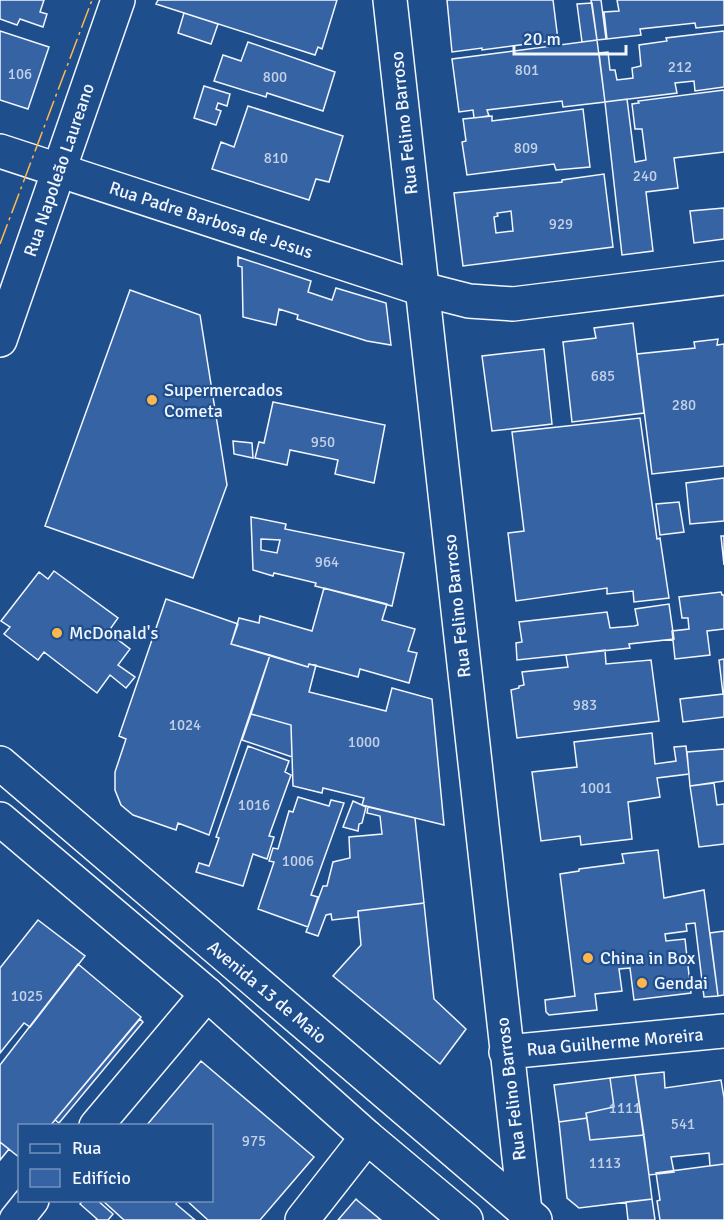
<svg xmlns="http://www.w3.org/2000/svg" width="724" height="1220" font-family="Signika,sans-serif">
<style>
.building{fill:#3563a3;stroke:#f2f6ff;stroke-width:1.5;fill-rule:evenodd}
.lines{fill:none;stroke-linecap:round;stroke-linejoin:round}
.minor-casing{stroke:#f2f6ff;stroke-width:36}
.tertiary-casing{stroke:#f2f6ff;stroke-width:36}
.primary-casing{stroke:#f2f6ff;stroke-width:36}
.minor{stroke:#1f4e8c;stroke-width:33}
.tertiary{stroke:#1f4e8c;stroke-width:33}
.primary{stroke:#1f4e8c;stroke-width:33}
.power{stroke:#ffb74d;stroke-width:1.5;stroke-dasharray:21 4.5 3 4.5;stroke-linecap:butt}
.poi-dot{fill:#ffb74d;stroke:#1f4e8c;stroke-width:2}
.labels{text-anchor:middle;stroke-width:4.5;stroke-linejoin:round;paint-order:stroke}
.number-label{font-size:15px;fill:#c3d1e8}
.street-label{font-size:18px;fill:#f2f6ff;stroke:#1f4e8c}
.poi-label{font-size:18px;fill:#f2f6ff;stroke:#1f4e8c;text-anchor:start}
</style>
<rect width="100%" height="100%" fill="#1f4e8c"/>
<path class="building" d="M0,0H44L40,12L47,14L43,27L20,19L17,25L0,19Z
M158,0H337L322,49L318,47L315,55L156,4Z
M447,0H553L558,40L482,50V48L452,52Z
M591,0H601L606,39L597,40Z
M617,0H724V25L696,28L695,23L640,29L641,35L607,39L604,12L619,11Z
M592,3L597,40L582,42L577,4Z
M184,13L218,24L211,44L178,33Z
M0,31L49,47L28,109L0,100Z
M724,31V87L695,91L694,81L675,83L677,93L605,102L599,53L608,52L610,70H615L617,80L633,78L632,68L641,66L639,45L667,41L666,38Z
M597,40L605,102L563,107L562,101L487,110L489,116L474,118L473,110L459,112L452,59Z
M248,42L335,72L323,111L267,93L266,97L214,81L223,55L241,61Z
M204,86L230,94L227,106L218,103L216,109L221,111L216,125L194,118Z
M724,90V152L674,158L678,188L646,192L653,251L622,255L605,102L627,99L635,162L646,160L642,129H635L632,104L639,103L638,101Z
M248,106L343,136L329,182L316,179L309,200L212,169L221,142L234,147Z
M583,109L590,167L556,170L554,164L467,175L462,142L466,141L463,119L492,116V121Z
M604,174L613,247L463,266L454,193L562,182V180ZM511,211L513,231L496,233L494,217L498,216L497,213Z
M724,208V239L694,243L690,211Z
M238,257L311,281L308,292L332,300L336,288L386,303L391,345L367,341L297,319L298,315L279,309L276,325L243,317L242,267L238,266Z
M130,290L200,315L227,485L193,578L45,526Z
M633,323L644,413L572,422L563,342L596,338L594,328Z
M718,339L717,345L724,344V466L652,474L637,354L695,348L694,342Z
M544,349L552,424L492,431L482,356Z
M273,402L385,425L374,483L335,474L338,460L290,450L287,465L255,458L259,442L264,443Z
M640,418L657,539L660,538L669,598L634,602L633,591L607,594V588L516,601L508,533L524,531L512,432Z
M233,441L252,443L253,458L234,454Z
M724,478V521L690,524L686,483Z
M679,502L684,532L660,535L656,504Z
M251,517L286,524L285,529L404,553L392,606L315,586L316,583L274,573L273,576L253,570ZM261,539L280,540L277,553L261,550Z
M721,536H724V565Z
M54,571L118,618L108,632L130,649L118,665L135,677L126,688L110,675L97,693L44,652L38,660L4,634L10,627L1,621L39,572L48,579Z
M324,588L387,604L382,620L415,629L408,651L417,653L409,683L360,669L358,677L309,664L308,667L231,644L239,618L259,623L260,616L312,631Z
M721,592L722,595H724V629L707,631L710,655L675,659L672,631L689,629L688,618H682L679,597Z
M166,599L238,624L231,644L270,655L209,835L178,823L176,830L133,815L121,805L115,790V772L126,739L119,736Z
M669,604L674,639L629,644L630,648L517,660L516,643L522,642L519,622L607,612L610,628L634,626L638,625L635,609Z
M605,650L606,664L651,660L659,721L517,738L511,690L519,688V686L524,685L522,672L568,667L566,655Z
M270,655L308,667L309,664L316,665L309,692L386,711L392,688L432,699L444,825L362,805L364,798L323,788L322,793L293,786L291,725L251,714Z
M724,659V717L683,722L680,699L723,694L719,660Z
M251,714L291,725L292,757L242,740Z
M652,733L655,764L676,761L674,747L686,746L689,774L657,778L660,797L628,802L632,839L581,845L580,836L541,841L532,772L577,767L574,742Z
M248,746L289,761L285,772L291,775L269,836L274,837L267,859L253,854L243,886L196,872L199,863L209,866L219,838L216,837Z
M724,749V781L690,786L687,752Z
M714,783L717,805L724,804V844L699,847L690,786Z
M298,797L329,806L331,800L344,803L311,895L318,897L308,927L258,909L274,862L269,861L273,848L278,849L289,811L293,812Z
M353,801L366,807L362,823L359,824L358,831L343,827Z
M368,807L415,818L424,903L358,911V917L332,920L331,914L326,915L318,936L306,932L323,886H327L333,862L350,858L349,837L382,834L380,816L367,813Z
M658,850L664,898L704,890L718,996L704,997L695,923L686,924L687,931L665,934L666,941L685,939L691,993L634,1000L630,968L619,969L622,991L595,994L597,1010L549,1015L546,1012L545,1000L575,996L560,874L579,871V869L624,863L622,854Z
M424,903L434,999L466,1029L440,1064L333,976L361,945L358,911Z
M38,920L85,956L30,1027L24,1023L0,1053V968Z
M724,931V995L718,996L710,933Z
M78,964L141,1017L50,1126H20V1158L0,1142V1065Z
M140,1019L143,1022L59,1123L55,1120Z
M201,1061L314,1157L260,1220H208L186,1200H212V1126H146Z
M664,1072L665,1088L721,1080L724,1098V1164L710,1166L709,1153L671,1157L674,1172L649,1175L635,1075Z
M635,1075L644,1135L590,1140L586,1113L614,1107L610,1078Z
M610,1078L614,1107L586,1113L587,1118L559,1122L554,1085Z
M587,1118L590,1140L644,1135L652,1199L579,1208L567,1198L559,1122Z
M0,1142L9,1149L0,1160Z
M724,1164V1220H660L657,1201L660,1200L656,1173Z
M356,1199L358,1201L381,1220H338Z
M652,1199L655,1220H628L626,1202Z
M83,1200H97L113,1214L108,1220H96L97,1219L80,1204Z
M102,1200H179L176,1204L195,1220H124Z"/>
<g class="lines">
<defs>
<path id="minor" d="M390,0L525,1211
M0,340L118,0
M506,1052L724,1031
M96,1126L207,994
M16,1220L32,1200
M302,1220L367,1137"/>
<path id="tertiary" d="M0,151L422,289L469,301L513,304L724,278"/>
<path id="primary" d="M0,763L535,1220
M0,819L207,994L367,1137L466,1220"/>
</defs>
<use href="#minor" class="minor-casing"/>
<use href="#tertiary" class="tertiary-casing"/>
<use href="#primary" class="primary-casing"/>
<use href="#minor" class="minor"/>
<use href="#tertiary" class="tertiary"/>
<use href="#primary" class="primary"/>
<path class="power" d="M0,244L92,0"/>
</g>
<g class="poi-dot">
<circle cx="152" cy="400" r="6"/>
<circle cx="57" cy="633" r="6"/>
<circle cx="588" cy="958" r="6"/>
<circle cx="642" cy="983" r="6"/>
</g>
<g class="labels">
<g class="number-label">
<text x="680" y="72">212</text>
<text x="527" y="75">801</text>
<text x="20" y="79">106</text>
<text x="275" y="82">800</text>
<text x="526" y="153">809</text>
<text x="276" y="163">810</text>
<text x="645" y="181">240</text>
<text x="561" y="229">929</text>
<text x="603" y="381">685</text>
<text x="684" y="410">280</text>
<text x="323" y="447">950</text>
<text x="327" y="567">964</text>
<text x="585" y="710">983</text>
<text x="185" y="730">1024</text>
<text x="364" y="747">1000</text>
<text x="596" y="793">1001</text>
<text x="254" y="810">1016</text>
<text x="298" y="866">1006</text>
<text x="27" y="1001">1025</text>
<text x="625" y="1113">1111</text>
<text x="683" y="1129">541</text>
<text x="254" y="1146">975</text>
<text x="605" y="1168">1113</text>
</g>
<g class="street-label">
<text transform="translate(404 123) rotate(-96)" y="6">Rua Felino Barroso</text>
<text transform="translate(59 170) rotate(-71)" y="6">Rua Napoleão Laureano</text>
<text transform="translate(211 220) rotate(18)" y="6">Rua Padre Barbosa de Jesus</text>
<text transform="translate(457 606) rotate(-96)" y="6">Rua Felino Barroso</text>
<text transform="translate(267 992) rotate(40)" y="6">Avenida 13 de Maio</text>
<text transform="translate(615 1042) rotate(-5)" y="6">Rua Guilherme Moreira</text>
<text transform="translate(511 1089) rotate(-97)" y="6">Rua Felino Barroso</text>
</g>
<g class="poi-label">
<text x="164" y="396">Supermercados<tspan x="164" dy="21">Cometa</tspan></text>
<text x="69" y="639">McDonald's</text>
<text x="600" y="964">China in Box</text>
<text x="654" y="989">Gendai</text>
</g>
</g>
<rect x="18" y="1124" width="195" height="78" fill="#1f4e8c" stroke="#7391ba" stroke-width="1.5"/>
<rect x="30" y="1144" width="30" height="9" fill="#1f4e8c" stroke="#7391ba" stroke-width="1.5"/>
<text x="72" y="1154" font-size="18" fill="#f2f6ff">Rua</text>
<rect x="30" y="1169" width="30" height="18" fill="#3563a3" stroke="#7391ba" stroke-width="1.5"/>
<text x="72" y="1184" font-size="18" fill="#f2f6ff">Edifício</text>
<path d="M514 45v9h112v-9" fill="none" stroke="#f2f6ff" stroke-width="3"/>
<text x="523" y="45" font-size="18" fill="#f2f6ff" stroke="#1f4e8c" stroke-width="4.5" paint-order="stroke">20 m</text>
</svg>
